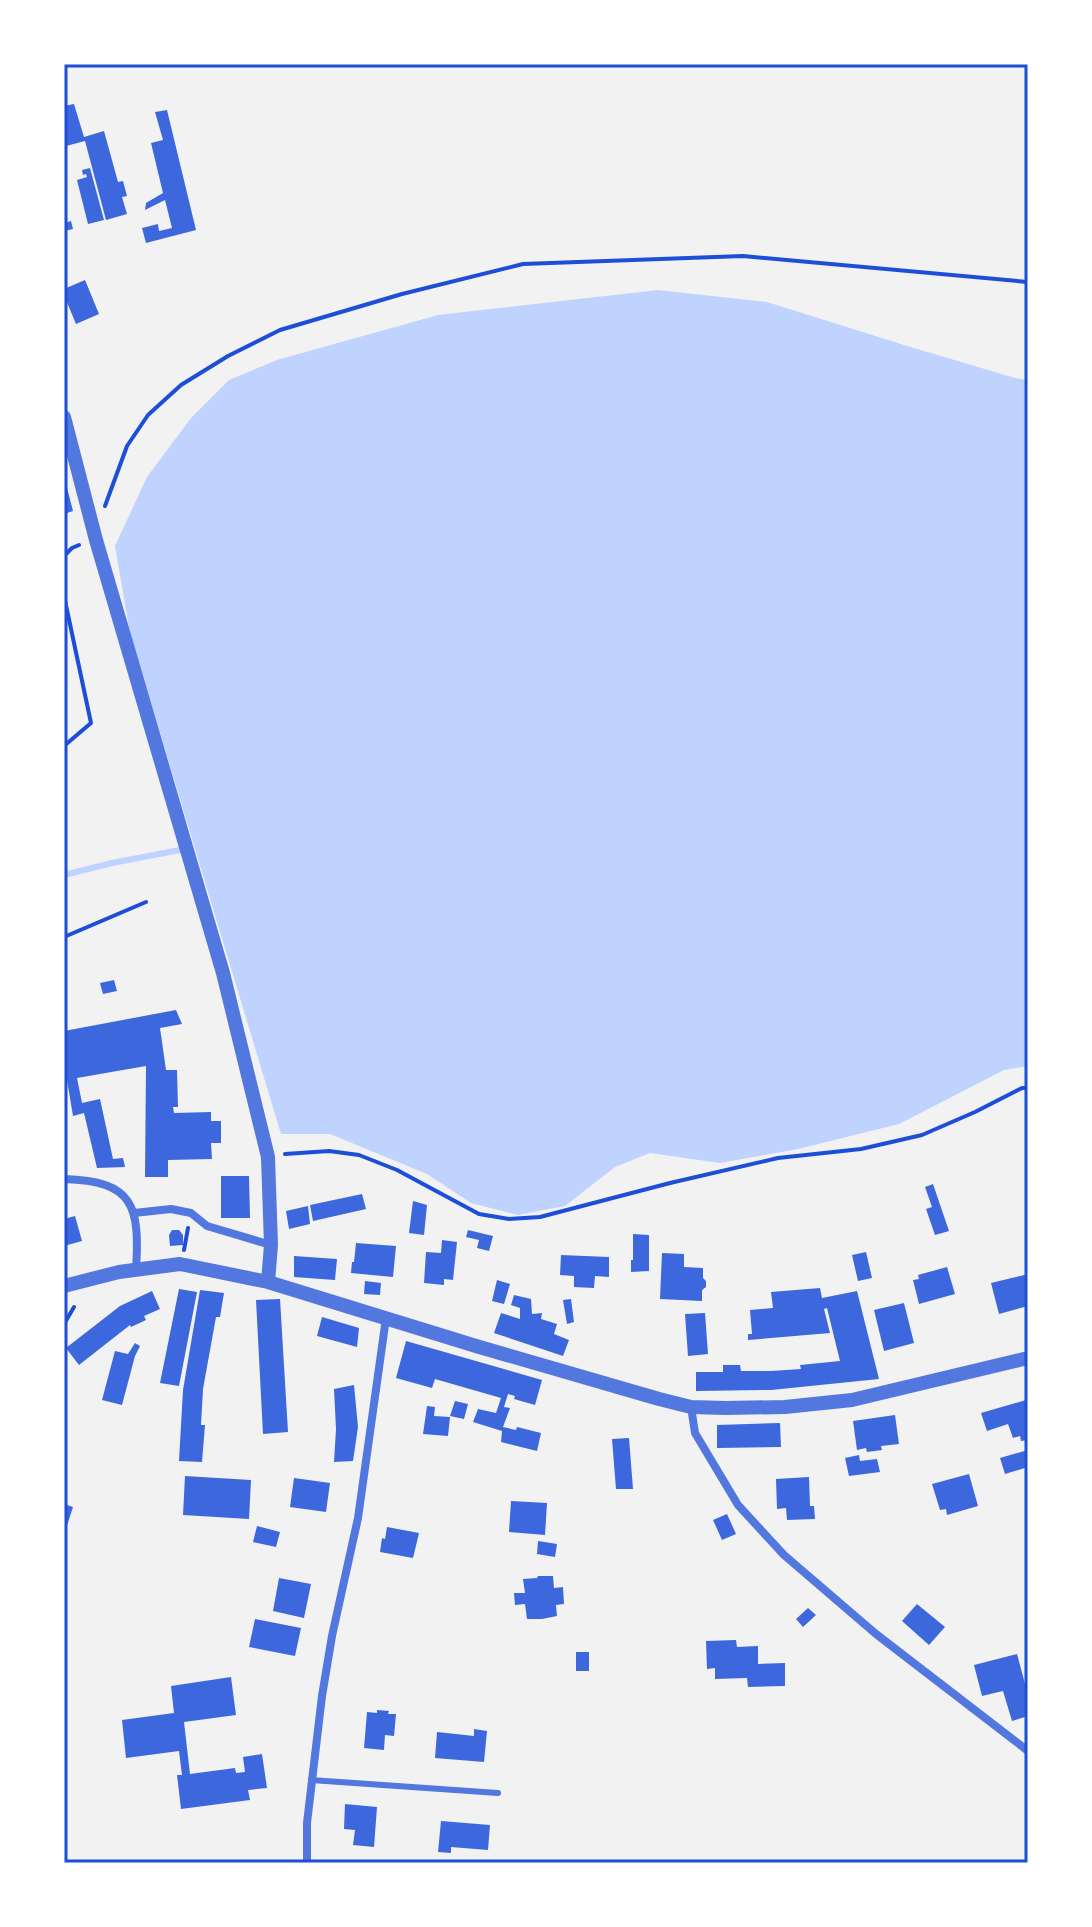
<svg xmlns="http://www.w3.org/2000/svg" width="1092" height="1927" font-family="Montserrat,sans-serif">
<style>
.water{fill:#bfd3fe}
.lines{fill:none;stroke-linecap:round;stroke-linejoin:round}
.stream{stroke:#bfd3fe;stroke-width:6}
.building{fill:#3d67dc}
.path{stroke:#1d4ed8;stroke-width:4}
.service{stroke:#5277de;stroke-width:6}
.minor{stroke:#5277de;stroke-width:8}
.tertiary{stroke:#5277de;stroke-width:14}
.neatline{fill:none;stroke:#1d4ed8;stroke-width:3}
</style>
<rect width="100%" height="100%" fill="#f2f2f2"/>
<path class="water" d="M658,290L767,302L904,345L1015,378L1028,380V1066L1004,1070L899,1124L798,1149L720,1163L650,1153L615,1167L565,1206L518,1215L471,1203L427,1174L330,1134H281L130,633L115,546L147,477L191,418L229,380L277,360L438,315Z"/>
<g class="lines">
<path class="stream" d="M64,875L112,863L185,849"/>
</g>
<path class="building" d="M74,104L84,137L104,131L118,182L123,181L127,196L122,197L127,214L106,220L85,141L66,146L64,141V106Z
M167,110L196,230L146,243L142,228L158,224L159,231L172,228L165,200L145,210L146,203L163,193L151,143L163,140L155,112Z
M90,168L104,220L88,224L77,180L87,177L86,174L83,175L82,170Z
M71,221L73,229L64,231V223Z
M85,280L99,314L76,324L64,295V289Z
M65,480L73,511L64,514V481Z
M114,980L117,991L103,994L100,983Z
M176,1010L182,1024L160,1028L166,1070H177L178,1107H173L174,1113L211,1112V1121H221V1143H211L212,1159L168,1160V1177H145L146,1066L77,1078L82,1103L100,1099L113,1159L123,1158L125,1167L97,1168L84,1113L73,1116L64,1062V1031Z
M221,1176H249L250,1218H221Z
M933,1184L949,1231L935,1235L926,1209L932,1207L925,1187Z
M362,1194L366,1209L313,1221L310,1205Z
M413,1201L427,1205L424,1235L409,1233Z
M308,1206L310,1224L289,1229L286,1211Z
M75,1216L82,1241L64,1246V1219Z
M172,1230H179L183,1235V1245L170,1246L169,1235Z
M468,1230L493,1236L489,1251L477,1248L479,1240L466,1237Z
M633,1234L649,1235V1271L631,1272V1260H633Z
M442,1240L457,1242L453,1280L444,1279V1285L424,1283L426,1252L441,1253Z
M356,1243L396,1246L393,1277L351,1273L352,1262H354Z
M866,1252L872,1278L858,1281L852,1255Z
M662,1253L684,1254V1267L703,1268V1278L706,1281V1287L702,1290V1301L660,1299Z
M561,1255L609,1257V1277L595,1276L594,1288L574,1287V1276L560,1275Z
M294,1256L337,1259L335,1280L294,1277Z
M947,1267L955,1294L919,1304L913,1280L919,1279L918,1275Z
M1028,1274V1306L999,1314L991,1283Z
M497,1280L510,1284L504,1304L492,1301Z
M365,1281L381,1283L380,1295L364,1294Z
M820,1288L822,1298L857,1291L879,1379L771,1390L696,1391V1372H723V1365H740L741,1371H771L801,1369L800,1365L840,1361L827,1308L824,1309L830,1333L748,1340V1334H752L750,1310L773,1308L771,1292Z
M179,1289L197,1292L179,1386L160,1383Z
M200,1290L224,1293L220,1317H216L203,1389L201,1425H205L202,1462L179,1461L183,1390Z
M152,1291L160,1309L144,1316L146,1320L131,1327L130,1325L79,1365L66,1348L120,1306Z
M514,1295L531,1299L532,1314L542,1313L541,1319L557,1324L554,1334L569,1340L563,1356L494,1333L501,1313L520,1319V1308L511,1305Z
M280,1299L288,1432L263,1434L256,1300Z
M571,1299L574,1322L567,1324L563,1300Z
M904,1303L914,1343L884,1351L874,1310Z
M705,1313L708,1354L688,1356L685,1314Z
M322,1317L359,1328L357,1347L317,1336Z
M406,1341L542,1380L535,1405L514,1399L515,1396L508,1394L504,1407L510,1408L503,1427L516,1430L517,1427L541,1433L537,1451L501,1442L502,1431L473,1422L478,1409L496,1413L501,1398L435,1379L432,1388L396,1378Z
M135,1343L140,1346L135,1356L122,1405L102,1400L115,1351L128,1354Z
M354,1385L358,1427L353,1461L334,1462L336,1429L334,1389Z
M1026,1400L1028,1408V1440L1021,1441L1020,1436L1013,1438L1008,1424L987,1431L981,1413Z
M455,1401L468,1404L464,1419L450,1416Z
M427,1406L435,1407L434,1416L450,1417L448,1436L423,1434Z
M895,1415L899,1444L881,1446L882,1450L867,1452L866,1448L857,1450L853,1421Z
M780,1423L781,1447L717,1448V1425Z
M629,1438L633,1489H616L612,1439Z
M1028,1450V1467L1005,1474L1000,1458Z
M859,1455L860,1461L877,1459L880,1472L849,1476L845,1458Z
M969,1474L978,1506L947,1515L946,1509L940,1510L932,1484Z
M185,1476L251,1480L249,1519L183,1515Z
M809,1477L810,1506H814L815,1519L787,1520L786,1508L777,1509L776,1479Z
M294,1478L330,1483L326,1512L290,1507Z
M511,1501L547,1503L545,1535L509,1532Z
M64,1504L73,1507L65,1532H64Z
M727,1514L736,1534L722,1540L713,1520Z
M257,1526L280,1532L276,1547L253,1542Z
M387,1527L419,1533L413,1558L380,1552L382,1538L385,1539Z
M538,1541L557,1544L555,1557L537,1554Z
M538,1576H553L554,1588L563,1587L564,1604L556,1605L557,1616L542,1619H527L525,1604L515,1605L514,1593H525L523,1579L537,1578Z
M279,1578L311,1584L304,1618L273,1611Z
M917,1604L945,1627L929,1645L902,1621Z
M808,1608L816,1615L803,1627L796,1619Z
M255,1619L301,1628L295,1656L249,1647Z
M736,1640L737,1647L758,1646V1664L785,1663V1686L748,1687L747,1678L715,1679V1668L707,1669L706,1641Z
M576,1652H589V1671H576Z
M1017,1654L1028,1695V1716L1012,1721L1003,1691L982,1696L974,1665Z
M231,1677L236,1715L184,1722L190,1774L235,1768L236,1773L245,1772L243,1757L262,1754L267,1788L248,1790L250,1800L181,1809L177,1775H182L179,1751L126,1758L122,1720L174,1713L171,1686Z
M377,1710L389,1711L388,1714H396L394,1736L385,1735L384,1750L364,1748L367,1712L377,1713Z
M474,1729L487,1731L484,1762L435,1758L437,1732L474,1736Z
M345,1804L377,1807L374,1847L353,1845L355,1830L344,1829Z
M441,1821L490,1825L488,1850L451,1847V1853L438,1852Z"/>
<g class="lines">
<path class="path" d="M105,506L127,446L148,415L181,385L228,356L280,330L402,294L523,264L743,256L1028,282
M64,556L72,548L79,545
M64,596L91,723L64,746
M64,937L146,902
M285,1154L329,1151L359,1155L397,1170L479,1214L509,1219L540,1217L670,1183L778,1158L861,1149L922,1135L975,1112L1022,1088H1028
M184,1250L188,1228
M64,1324L74,1307"/>
<path class="service" d="M311,1780L498,1793"/>
<path class="minor" d="M64,1179C134,1181 140,1206 136,1270
M134,1213L171,1209L191,1213L207,1226L271,1245
M691,1407L695,1433L738,1505L784,1555L876,1634L1028,1751
M307,1863V1823L322,1696L332,1636L358,1518L386,1318"/>
<path class="tertiary" d="M64,417L96,540L223,973L268,1157L271,1245L268,1282
M64,1286L119,1272L180,1264L268,1282L476,1346L659,1399L691,1407L725,1408L785,1407L852,1400L1028,1358"/>
</g>
<rect width="1092" height="1927" fill="none" stroke="#ffffff" stroke-width="132"/>
<rect x="66" y="66" width="960" height="1795" class="neatline"/>
</svg>
